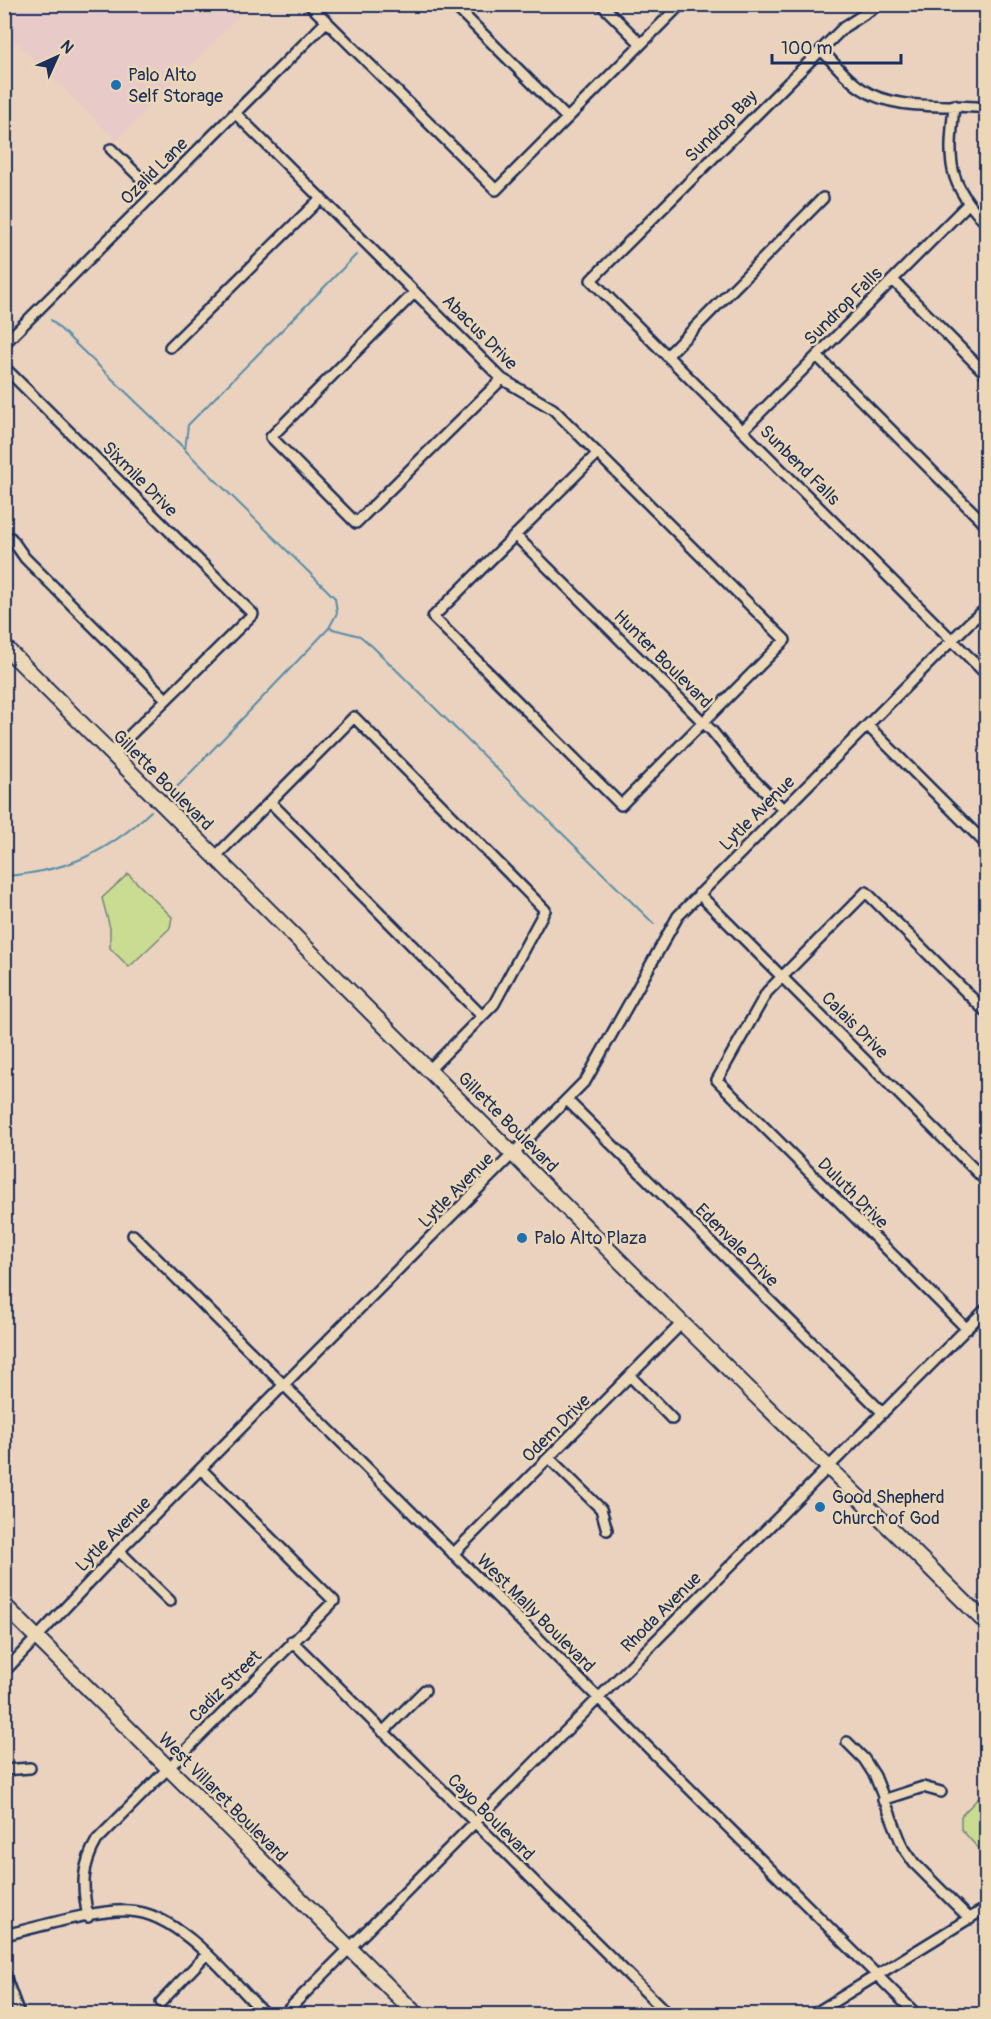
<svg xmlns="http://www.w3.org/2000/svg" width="991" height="2019" font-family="Pangolin,sans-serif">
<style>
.built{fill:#e8cac8}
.grass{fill:#c9dc91;stroke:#728678;stroke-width:1.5}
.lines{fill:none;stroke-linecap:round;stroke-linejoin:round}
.stream{stroke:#578eaa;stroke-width:2}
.street-casing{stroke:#1b2f5e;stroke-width:14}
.secondary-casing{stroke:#1b2f5e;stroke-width:18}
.street{stroke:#ecd8b6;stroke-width:9}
.secondary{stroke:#ecd8b6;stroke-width:14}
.poi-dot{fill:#1f6fb2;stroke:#ecd8b6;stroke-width:2}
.labels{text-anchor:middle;stroke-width:5;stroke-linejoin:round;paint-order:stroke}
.poi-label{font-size:18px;fill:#1b2f5e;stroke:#ecd8b6;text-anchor:start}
.street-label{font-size:18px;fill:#1b2f5e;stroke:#ecd8b6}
</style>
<rect width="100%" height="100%" fill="#ead2be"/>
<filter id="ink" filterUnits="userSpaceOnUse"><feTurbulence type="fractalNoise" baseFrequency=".0167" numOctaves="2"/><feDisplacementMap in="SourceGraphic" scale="12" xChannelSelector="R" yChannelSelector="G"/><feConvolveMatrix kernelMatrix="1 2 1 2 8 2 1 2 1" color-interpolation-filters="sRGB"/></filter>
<g filter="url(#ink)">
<path class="built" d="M21,4H233L242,13L116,140L5,30V21Z"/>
<path class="grass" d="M128,874L172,917L170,928L129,967L110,948V928L102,898Z
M986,1790V1857L961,1829V1816Z"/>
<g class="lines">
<path class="stream" d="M51,320L185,449
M329,628L360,636L372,646L654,924
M174,790L329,628L337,613L335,598L185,450L188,425L356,255
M4,876C65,872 107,853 151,811"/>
<defs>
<path id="street" d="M309,4L496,190L681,4
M453,4L567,118
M601,4L641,44
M880,4L844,27L591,280L986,674
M821,50C834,62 846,79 862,89C896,112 947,103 986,108
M954,105C949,160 945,181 986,223
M235,113L502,379L553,409L785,640L621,805L433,617L597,454
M111,149L155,192
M893,280L986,374
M415,292L271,437L356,523L502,379
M4,344L327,21
M170,347L321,198
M667,356L823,198
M817,356L986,525
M4,367L253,614L112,753
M742,431L968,204
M515,535L712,731L742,768L784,810
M11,538L25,558L166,699
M868,726L986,844
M270,802L482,1016
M215,857L354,717L545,910L494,1004L429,1070
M699,894L986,1181
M567,1100L883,1413
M133,1235L916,2014
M967,1329L717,1080L767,992L866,892L986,1012
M631,1377L672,1419
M549,1458L601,1509L607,1530
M119,1551L170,1601
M453,1554L682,1323
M292,1641L668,2014
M4,1672L119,1551L586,1080L678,916L970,622L986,609
M383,1732L425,1690
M847,1742L864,1759L875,1776L903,1847L914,1863L970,1919
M4,1770L30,1768
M883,1800L923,1787L941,1792
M88,1917C82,1887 81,1867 97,1840L334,1601L201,1469
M4,1935C40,1927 95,1909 130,1911C180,1913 231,1980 265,2014
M4,1973L19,2014
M161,2002L206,1955
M284,2014L986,1309
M814,2014L986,1908"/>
<path id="secondary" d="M4,5L5,4
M4,646L682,1323L986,1623
M4,1605L416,2014"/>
</defs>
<use href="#street" class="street-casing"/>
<use href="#secondary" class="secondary-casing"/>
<use href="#street" class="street"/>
<use href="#secondary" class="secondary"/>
</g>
</g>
<g class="poi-dot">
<circle cx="116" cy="85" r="6"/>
<circle cx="522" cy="1238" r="6"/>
<circle cx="820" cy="1507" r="6"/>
</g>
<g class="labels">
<g class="poi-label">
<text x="128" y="81">Palo Alto<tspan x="128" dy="21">Self Storage</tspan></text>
<text x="534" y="1244">Palo Alto Plaza</text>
<text x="832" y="1503">Good Shepherd<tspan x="832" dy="21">Church of God</tspan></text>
</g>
<g class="street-label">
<text transform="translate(721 126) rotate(-45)" y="6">Sundrop Bay</text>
<text transform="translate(154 171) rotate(-45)" y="6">Ozalid Lane</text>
<text transform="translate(843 306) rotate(-45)" y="6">Sundrop Falls</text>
<text transform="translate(480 332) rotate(45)" y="6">Abacus Drive</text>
<text transform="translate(800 465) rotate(45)" y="6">Sunbend Falls</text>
<text transform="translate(140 479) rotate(45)" y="6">Sixmile Drive</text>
<text transform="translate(663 659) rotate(45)" y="6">Hunter Boulevard</text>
<text transform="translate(163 780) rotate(45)" y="6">Gillette Boulevard</text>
<text transform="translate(757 813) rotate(-45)" y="6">Lytle Avenue</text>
<text transform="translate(855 1025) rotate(45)" y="6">Calais Drive</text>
<text transform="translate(508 1122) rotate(45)" y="6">Gillette Boulevard</text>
<text transform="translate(456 1190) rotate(-45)" y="6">Lytle Avenue</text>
<text transform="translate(853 1193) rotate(45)" y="6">Duluth Drive</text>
<text transform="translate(737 1245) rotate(45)" y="6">Edenvale Drive</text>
<text transform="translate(556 1428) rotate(-45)" y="6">Odem Drive</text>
<text transform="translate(113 1534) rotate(-45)" y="6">Lytle Avenue</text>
<text transform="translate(661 1612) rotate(-45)" y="6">Rhoda Avenue</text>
<text transform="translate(536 1613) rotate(45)" y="6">West Mally Boulevard</text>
<text transform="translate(225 1686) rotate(-45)" y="6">Cadiz Street</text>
<text transform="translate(223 1797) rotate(45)" y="6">West Villaret Boulevard</text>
<text transform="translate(491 1817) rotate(45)" y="6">Cayo Boulevard</text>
</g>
</g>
<rect width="991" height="2019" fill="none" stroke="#ecd8b6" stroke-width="24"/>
<rect x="12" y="12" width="967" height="1995" fill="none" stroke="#1b2f5e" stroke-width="2" filter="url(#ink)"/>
<g transform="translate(57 57) rotate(45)" stroke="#ecd8b6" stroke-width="4.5" paint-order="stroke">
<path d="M0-4.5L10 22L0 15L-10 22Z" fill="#1b2f5e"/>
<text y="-9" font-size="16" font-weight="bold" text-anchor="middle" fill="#1b2f5e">N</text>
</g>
<path d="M772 54v9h129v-9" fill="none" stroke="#1b2f5e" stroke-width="3"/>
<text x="781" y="54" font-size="18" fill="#1b2f5e" stroke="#ecd8b6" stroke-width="4.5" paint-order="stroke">100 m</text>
</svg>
